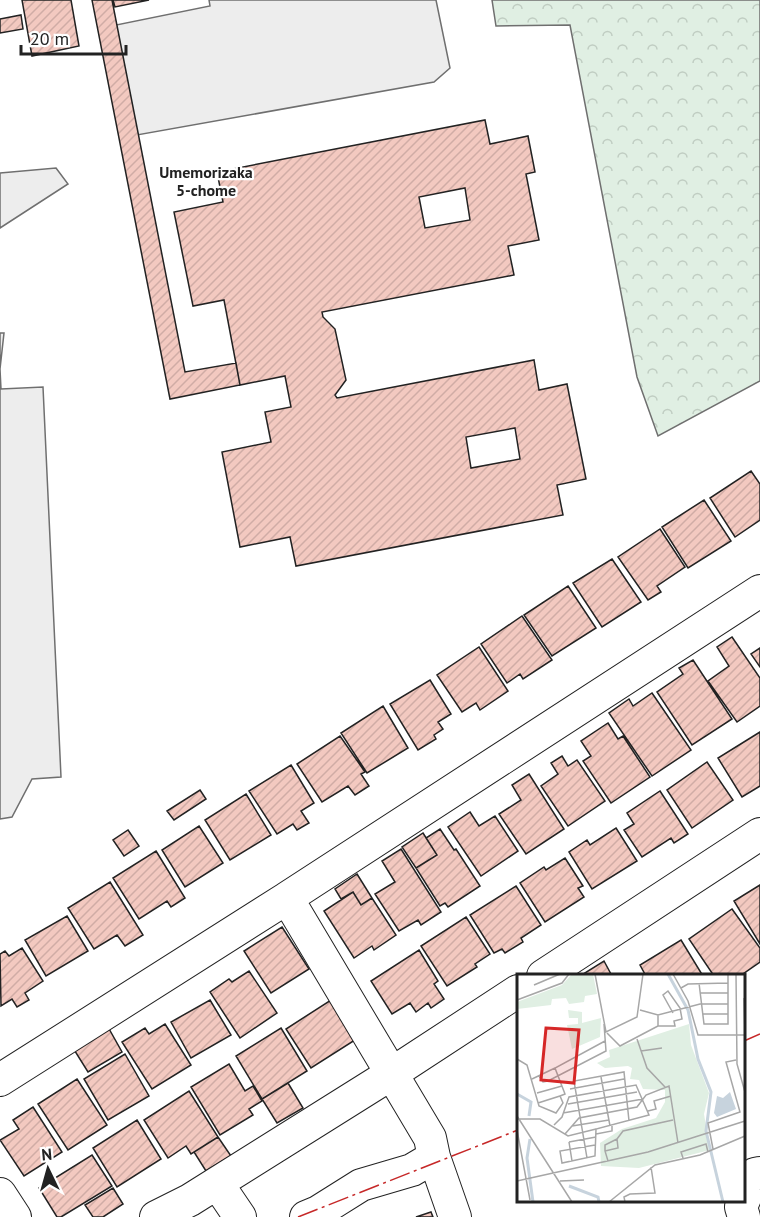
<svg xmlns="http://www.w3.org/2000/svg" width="760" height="1217" font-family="'PT Sans',sans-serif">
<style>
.forest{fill:url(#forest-crowns);stroke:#6f6f6f;stroke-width:1.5}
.parking{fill:#ededed;stroke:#6f6f6f;stroke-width:1.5}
.building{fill:url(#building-hatch);stroke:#222;stroke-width:1.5;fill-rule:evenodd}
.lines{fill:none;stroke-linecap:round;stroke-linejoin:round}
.street-casing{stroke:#222;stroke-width:34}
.street{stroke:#fff;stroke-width:32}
.power{stroke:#c62828;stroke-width:1.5;stroke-dasharray:21 4.5 3 4.5;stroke-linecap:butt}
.labels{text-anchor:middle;stroke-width:4.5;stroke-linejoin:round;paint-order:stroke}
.neighbourhood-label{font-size:16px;font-weight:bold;fill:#222;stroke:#fff}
.inset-river{fill:none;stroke:#c7d3dd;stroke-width:3}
.inset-road{fill:none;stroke:#a7a7a7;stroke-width:1.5}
.view{fill:#d62828;fill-opacity:0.15;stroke:#d62828;stroke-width:3}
.inset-edge{fill:none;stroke:#222;stroke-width:3}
</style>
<defs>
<pattern id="forest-crowns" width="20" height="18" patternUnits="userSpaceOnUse" patternTransform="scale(1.5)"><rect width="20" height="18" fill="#e0efe3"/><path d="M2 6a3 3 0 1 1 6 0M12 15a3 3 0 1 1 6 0" fill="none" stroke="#c0cdc2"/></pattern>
<pattern id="building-hatch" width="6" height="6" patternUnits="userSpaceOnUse" patternTransform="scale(1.5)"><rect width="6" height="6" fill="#f3c9c0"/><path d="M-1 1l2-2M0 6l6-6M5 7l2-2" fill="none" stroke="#d0aca5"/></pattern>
</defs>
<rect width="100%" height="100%" fill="#fff"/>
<path class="forest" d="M492,0H760V381L658,436L637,377L570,25L496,26Z"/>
<path class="parking" d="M209,0H436L450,68L434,82L137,135L116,25L210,6Z
M56,168L68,184L0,228V173Z
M0,333H4L0,369L1,389L43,387L61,777L32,779L12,817L0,819Z"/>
<path class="building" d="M22,0H71L79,46L32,56Z
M92,0H112L185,372L236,363L240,385L170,399Z
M113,0H149L115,7Z
M21,15L23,29L0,33V19Z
M485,120L490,144L528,136L535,172L526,174L539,240L508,246L514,275L322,312L323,317L335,329L346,380L335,395L337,398L534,360L539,390L567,384L586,479L557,485L563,515L296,566L290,537L240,547L222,452L271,442L265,412L291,407L285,376L240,385L224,300L193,306L174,212L223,202L217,172ZM465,188L470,220L425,228L419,197ZM515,428L520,459L471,468L466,437Z
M751,471L760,484V520L735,537L710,498Z
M704,500L731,541L688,568L662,527Z
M660,529L685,567L657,586L661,592L648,600L618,557Z
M612,559L641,602L602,627L573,583Z
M568,586L596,628L552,656L524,615Z
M522,616L552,660L523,679L520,674L507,683L481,644Z
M732,637L760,678V706L737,722L708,681L729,666L717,647Z
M479,647L508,691L480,710L476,703L462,712L437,675Z
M760,648V667L751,654Z
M693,660L732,719L692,745L657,692L683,674L679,668Z
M430,680L451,714L438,722L443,729L434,735L436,739L418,750L390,704Z
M652,693L691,750L652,776L609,713L629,699L633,706Z
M383,706L408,748L367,773L341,733Z
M608,723L618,739L623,736L650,777L611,803L583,761L591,756L581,741Z
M760,732V786L742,797L718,758Z
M340,736L365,772L361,774L369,786L355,795L348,786L322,802L297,764Z
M562,756L568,766L577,760L605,801L568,826L541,786L558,774L551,763Z
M707,762L733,800L692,828L667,790Z
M291,765L314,803L301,811L309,823L297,830L293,824L277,834L249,791Z
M529,774L564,829L526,854L499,814L521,800L512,785Z
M200,790L206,799L174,820L167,811Z
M660,791L688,834L674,843L671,838L642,857L624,830L634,824L627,813Z
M246,794L271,835L230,860L205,820Z
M470,812L479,826L495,816L518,851L481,876L448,827Z
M199,826L223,863L185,887L162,850Z
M616,828L637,861L592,889L569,852L587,840L590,845Z
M440,829L454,850L456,849L480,886L448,907L445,903L440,906L416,868L437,855L426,838Z
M128,830L139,846L124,856L113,840Z
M423,833L437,855L416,868L402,847Z
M401,849L441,912L421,925L418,920L399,931L375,894L395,882L382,861Z
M156,851L185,898L171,907L167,901L139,919L113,878Z
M565,858L583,886L578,888L584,897L545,922L520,883L544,867L546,870Z
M357,874L372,898L361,905L353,892L341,899L335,889Z
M110,882L143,935L125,946L117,935L94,949L68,908Z
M760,885V944L734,901Z
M516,886L541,925L521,938L523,942L505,953L502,949L494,953L470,915Z
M353,892L361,905L372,898L396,935L374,950L372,946L354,958L324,911Z
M732,909L760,948V962L743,974L745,975L744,976H714L689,939Z
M67,916L88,951L46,976L25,940Z
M466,917L490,954L475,964L477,967L447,986L421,946Z
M282,927L309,969L271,993L244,951Z
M681,940L703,976H646L640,965Z
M22,948L43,981L25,993L29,1000L17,1007L12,999L1,1006L0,954L5,951L9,956Z
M419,950L438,981L434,984L444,999L431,1008L428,1003L416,1012L410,1003L392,1014L371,981Z
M604,961L612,976H580Z
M249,971L277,1013L240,1038L210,992L229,979L232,982Z
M210,1000L231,1035L191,1058L171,1022Z
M331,1000L355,1040L311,1068L286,1029Z
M165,1024L191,1065L152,1089L122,1042L145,1028L149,1034Z
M108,1027L122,1052L88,1072L73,1048Z
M281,1028L307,1071L262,1099L236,1056Z
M125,1054L149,1096L108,1120L84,1079Z
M229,1064L245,1091L253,1086L262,1101L249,1109L253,1115L220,1135L191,1087Z
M77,1079L107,1125L68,1150L38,1104Z
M288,1083L303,1108L277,1123L262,1099Z
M189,1091L218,1137L191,1154L186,1146L168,1158L144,1120Z
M33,1107L62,1152L24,1176L0,1140L19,1129L13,1120Z
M137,1120L161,1159L117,1187L93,1148Z
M218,1137L231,1156L206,1171L194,1152Z
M92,1155L112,1186L61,1217H57L39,1188Z
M113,1188L123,1204L103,1217H93L85,1205Z
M431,1212L433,1217H416Z"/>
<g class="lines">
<defs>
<path id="street" d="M543,976L760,834
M0,1080L287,898
M217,1183L240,1217
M0,1194L15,1217
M156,1217L190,1200L391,1074L518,991
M306,1217L318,1212L361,1185L412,1170L434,1157
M455,1217L434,1157L430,1138L287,898L760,591
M744,1217L741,1207L755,1174L760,1173"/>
</defs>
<use href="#street" class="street-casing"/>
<use href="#street" class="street"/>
<path class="power" d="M744,1041L760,1034
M298,1217L518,1130"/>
</g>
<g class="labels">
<g class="neighbourhood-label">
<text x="206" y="178">Umemorizaka<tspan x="206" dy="18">5-chome</tspan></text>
</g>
</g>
<g transform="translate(517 974)">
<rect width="228" height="228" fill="#fff"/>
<path d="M172,50L174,71L192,119L187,140L193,176L122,194L84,192L83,169L105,155L139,144L148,128V116L126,115L122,106L113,105L115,94L111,92L88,94L80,89L93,83L92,76Z" fill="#e0efe3"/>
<path d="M55,0H76L80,20L68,22L67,28L52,30L49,24L35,25L34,31L0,35V28L45,11ZM51,36L65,38V49L84,44L83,63L55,75L50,51L61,50V44H52Z" fill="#e0efe3"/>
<path d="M213,118L219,135L200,143L197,139L200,122L206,124Z" fill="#c7d3dd"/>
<path class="inset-river" d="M151,0L171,36L181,85L194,118L189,157L206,228M0,120L14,128L12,142M13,165L10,184L16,228M52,212L81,223L82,228"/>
<path class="inset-road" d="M78,0L89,58L120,43L126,0M156,0L171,27L181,61H228M219,0L220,90L228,118M182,9L187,50H211V0M17,11L43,0M164,14L171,10L211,9M183,19H211M227,24L228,61M0,26L45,9L52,0M123,36L141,41L183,30H211M186,40H211M141,52H158L157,47L165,45L163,34L151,17L146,21L156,39M90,59L103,72L141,52V41M120,65L130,94L148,113M124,77L145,74M0,85L10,91L22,132L39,139L46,129L43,122L21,129M22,102L26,108L31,107L89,77L87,50M84,103L93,152M15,105L38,94M53,115L107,105M20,119L45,112M43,122L48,120L38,94L88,67M51,130L120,118M131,137L139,135L137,127L154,122M46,139L126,125M0,142L55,228M0,145H23L51,162L79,155M37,151L45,143L52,123L119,111L132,141L79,155L78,182L45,189L43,177L78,171M55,152L92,146M0,156L13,226M48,160L62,144L120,133L129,121L152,112L161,169M79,160L95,157V152M100,165L106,157L156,146M52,168L79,163M52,168L55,187M196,175L191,149L223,138L209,88L219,86M88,177L101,174L100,165L88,171V177L91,187M70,184L57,107L107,98L112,147M166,184L164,178L189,170L191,178M0,207L131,178L228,147M43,207L67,206M92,228L138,191L183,181L228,162M108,228L107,223L113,220L138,219L134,193"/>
<path class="view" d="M29,54L62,56L57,109L24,106Z"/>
<rect width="228" height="228" class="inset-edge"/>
</g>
<g transform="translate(48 1169) rotate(355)" stroke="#ffffff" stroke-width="4.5" paint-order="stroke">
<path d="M0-4.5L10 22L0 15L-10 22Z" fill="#222222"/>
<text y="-9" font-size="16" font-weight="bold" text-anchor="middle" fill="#222222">N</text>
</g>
<path d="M21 45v9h105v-9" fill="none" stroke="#222222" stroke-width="3"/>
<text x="30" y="45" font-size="18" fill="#222222" stroke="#ffffff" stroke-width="4.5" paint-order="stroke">20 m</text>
</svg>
